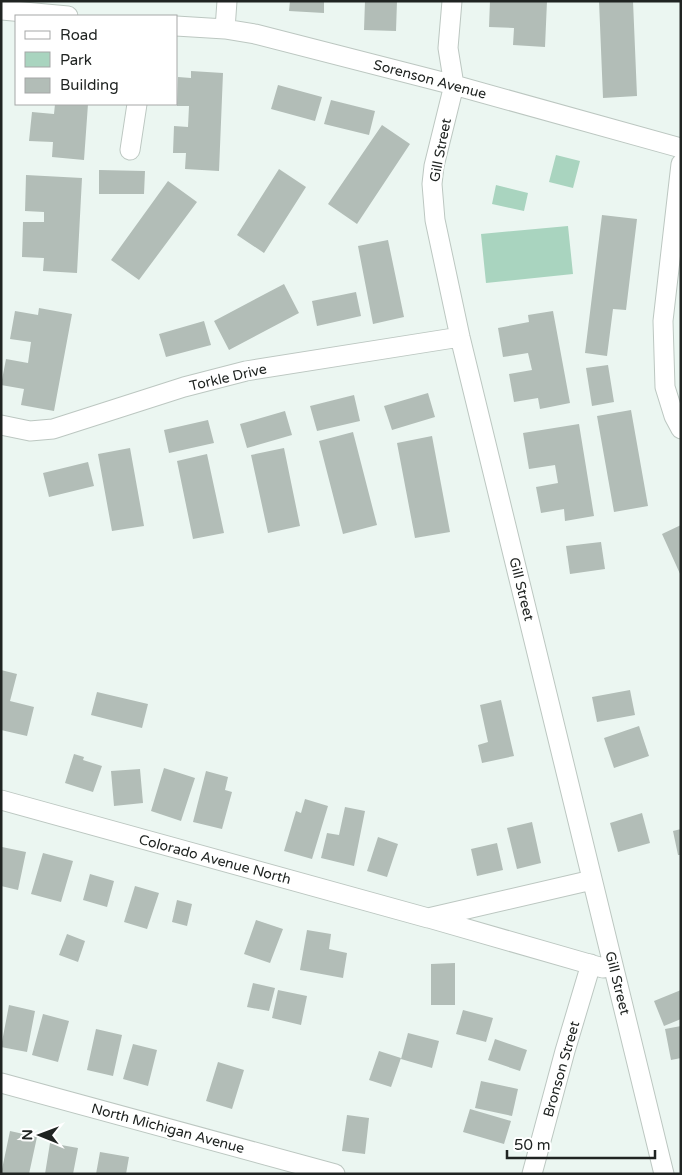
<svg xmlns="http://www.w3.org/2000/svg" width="682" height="1175" font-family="'Varela Round',sans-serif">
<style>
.green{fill:#a9d4bf}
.building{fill:#b2bdb7}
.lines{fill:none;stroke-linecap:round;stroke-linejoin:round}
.minor-casing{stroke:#bcc7c1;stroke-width:21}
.minor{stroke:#fff;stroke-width:19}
.labels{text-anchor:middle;stroke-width:4.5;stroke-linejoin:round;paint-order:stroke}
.street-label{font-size:14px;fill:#202422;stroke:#fff}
</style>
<rect width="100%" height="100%" fill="#ebf6f1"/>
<path class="green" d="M556,155L580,161L573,188L549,182Z
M496,185L528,193L524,211L492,204Z
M568,226L573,274L486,283L481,234Z"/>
<path class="building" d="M290,1H324V13L289,11Z
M365,1H397L396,31L364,30Z
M490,1H547L545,47L513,45L514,28L489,27Z
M599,1H633L637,96L603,98Z
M191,71L223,73L219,171L185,169L186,153H173L174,126L188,127L189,106H177L178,77L191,78Z
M278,85L322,97L315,121L271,109Z
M331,100L375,111L369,135L324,124Z
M55,104H88L84,160L52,157L53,142L29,141L32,112L54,114Z
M382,125L410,144L357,224L328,204Z
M279,169L306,187L264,253L237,235Z
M99,170L145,171L144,194H99Z
M26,175L82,178L77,273L43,271L44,258L22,257L23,222H44V212L25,211Z
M168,181L197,202L139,280L111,260Z
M602,215L637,219L626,310L613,309L607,356L585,353Z
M388,240L404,317L373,324L358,246Z
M284,284L299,313L229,350L214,321Z
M356,292L361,316L317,326L312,301Z
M39,308L72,314L54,411L21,405L24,389L1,385L6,359L28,363L31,342L10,339L15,311L38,315Z
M553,311L570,403L540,409L538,398L514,402L509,374L532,370L528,353L503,357L498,328L529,322L528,315Z
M204,321L211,345L166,357L159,334Z
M608,365L614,402L592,406L586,368Z
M428,393L435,417L392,430L384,406Z
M354,395L360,421L317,431L310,406Z
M631,410L648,506L614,512L597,416Z
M285,411L292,435L247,448L240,424Z
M208,420L214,443L169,453L164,430Z
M579,424L594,516L565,521L564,509L541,513L536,487L558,483L555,465L529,469L523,433Z
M353,432L377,525L343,534L319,441Z
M432,436L450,532L415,538L397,443Z
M130,448L144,526L112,531L98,454Z
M284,448L300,526L268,533L251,455Z
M207,454L224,533L193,539L177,461Z
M88,462L94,486L49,497L43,473Z
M681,525V576L662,534Z
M601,542L605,569L570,574L566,546Z
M1,670L17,674L10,701L34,707L27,736L1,730Z
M630,690L635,715L597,722L592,697Z
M97,692L148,704L142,728L91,715Z
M501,700L514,756L482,763L478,745L488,742L480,705Z
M639,726L649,756L614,768L604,738Z
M74,754L84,757L83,760L102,766L93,792L65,783Z
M164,768L195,778L181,821L151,811Z
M140,769L143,803L114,806L111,771Z
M206,771L228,777L225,790L232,792L222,829L193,822Z
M305,799L328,806L312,859L284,851L296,811L301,813Z
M345,807L365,811L354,866L321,858L327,833L339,835Z
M642,813L650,843L618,852L610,823Z
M532,822L541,863L517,869L507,828Z
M681,829V855H678L673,831Z
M378,837L398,844L387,877L367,871Z
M497,843L503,870L477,876L471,849Z
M2,847L26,852L18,890L1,886V851Z
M43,853L73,861L61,902L31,894Z
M90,874L114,881L107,907L83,900Z
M135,886L159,893L147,929L124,922Z
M177,900L192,904L187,926L172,922Z
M256,920L283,929L270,963L244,954Z
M307,930L331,934L329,949L347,953L343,978L300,970Z
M67,934L85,941L78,962L59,955Z
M455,963V1005H431V964Z
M253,983L275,988L269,1011L247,1007Z
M278,990L307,996L301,1025L272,1018Z
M681,990V1019L664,1026L654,1001Z
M9,1005L35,1011L27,1052L1,1047Z
M463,1010L493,1018L486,1042L456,1034Z
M43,1014L69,1021L58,1062L32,1055Z
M681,1026V1058L671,1060L665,1029Z
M96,1029L122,1035L113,1076L87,1070Z
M408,1033L439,1041L432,1068L401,1059Z
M495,1039L527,1050L520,1071L488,1060Z
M133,1044L157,1050L148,1086L123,1079Z
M379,1051L401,1058L391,1087L369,1080Z
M218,1062L244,1070L232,1109L206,1101Z
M481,1081L518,1089L512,1116L475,1108Z
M470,1109L511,1121L504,1144L463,1132Z
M347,1115L369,1118L365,1154L342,1151Z
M10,1131L37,1137L29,1174H1Z
M50,1143L78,1148L73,1174H45Z
M100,1152L129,1157L126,1174H96Z"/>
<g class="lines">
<defs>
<path id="minor" d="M452,1L448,48L454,85L434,166L432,184L435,220L460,337L664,1174
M2,10L68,16
M176,26L225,29L255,34L454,85L681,148
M225,29L227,1
M130,150L137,104
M681,164L663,321L665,387L674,416L681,429
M1,425L30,431L53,429L184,387L246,371L460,337
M1,800L428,918L592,880
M429,918L603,968
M1,1083L335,1174
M532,1174L565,1051L591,964"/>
</defs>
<use href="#minor" class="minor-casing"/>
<use href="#minor" class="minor"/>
</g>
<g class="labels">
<g class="street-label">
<text transform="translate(430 79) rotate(15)" y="5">Sorenson Avenue</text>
<text transform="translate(440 150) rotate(-79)" y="5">Gill Street</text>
<text transform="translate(228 377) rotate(-13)" y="5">Torkle Drive</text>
<text transform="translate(522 589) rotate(76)" y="5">Gill Street</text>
<text transform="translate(215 859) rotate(15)" y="5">Colorado Avenue North</text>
<text transform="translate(618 983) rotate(76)" y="5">Gill Street</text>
<text transform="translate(561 1069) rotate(-74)" y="5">Bronson Street</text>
<text transform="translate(168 1128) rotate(15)" y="5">North Michigan Avenue</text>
</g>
</g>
<rect width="682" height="1175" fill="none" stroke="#202422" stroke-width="5"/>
<rect x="15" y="15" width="162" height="90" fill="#ffffff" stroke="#a6a7a7"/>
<rect x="25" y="31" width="25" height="8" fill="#ffffff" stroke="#a6a7a7"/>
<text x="60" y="40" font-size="15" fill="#202422">Road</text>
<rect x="25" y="52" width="25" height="15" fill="#a9d4bf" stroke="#a6a7a7"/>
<text x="60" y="65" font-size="15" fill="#202422">Park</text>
<rect x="25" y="78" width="25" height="15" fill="#b2bdb7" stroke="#a6a7a7"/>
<text x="60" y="90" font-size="15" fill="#202422">Building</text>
<g transform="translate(40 1135) rotate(271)" stroke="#ffffff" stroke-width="4" paint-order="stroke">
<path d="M0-4L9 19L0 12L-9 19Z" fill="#202422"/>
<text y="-8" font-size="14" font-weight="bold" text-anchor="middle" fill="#202422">N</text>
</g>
<path d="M507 1150v8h148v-8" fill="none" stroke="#202422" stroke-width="2.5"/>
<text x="514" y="1150" font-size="15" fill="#202422" stroke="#ffffff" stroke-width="4" paint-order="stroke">50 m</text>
</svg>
